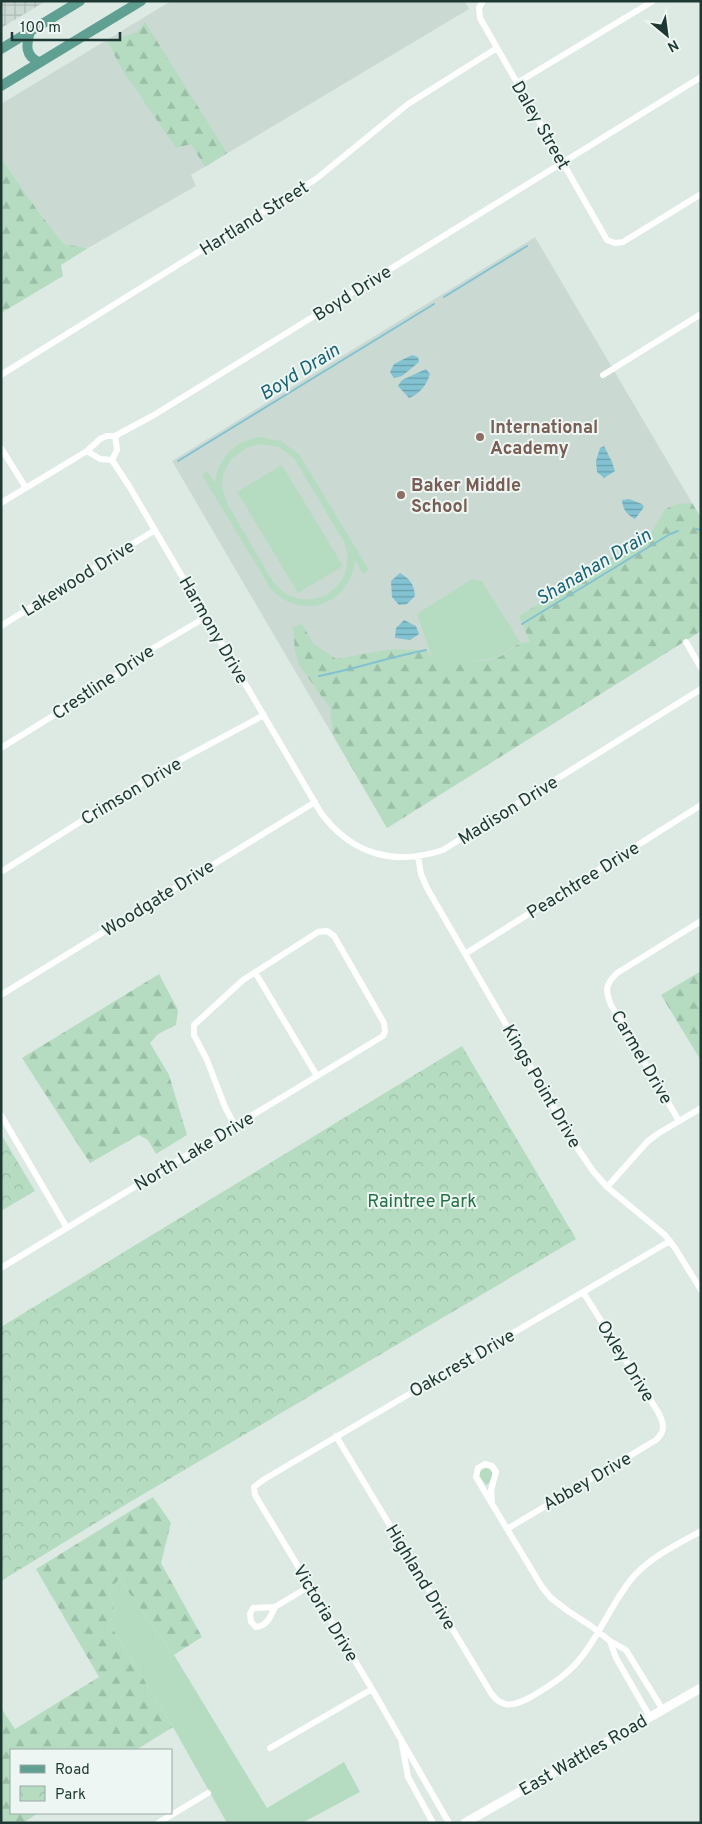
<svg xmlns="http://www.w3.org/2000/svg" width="702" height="1824" font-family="Overpass,sans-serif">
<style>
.built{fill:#cbd9d3}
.industrial{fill:url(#industrial-grid)}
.grass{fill:#b5dcc1;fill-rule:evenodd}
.forest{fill:url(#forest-firs)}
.park{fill:url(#park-crowns)}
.water{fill:url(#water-rules)}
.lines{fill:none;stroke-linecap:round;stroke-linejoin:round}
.stream{stroke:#82c2d1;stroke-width:2}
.minor{stroke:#fff;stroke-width:6}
.secondary{stroke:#fff;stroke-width:9}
.primary{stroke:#60a092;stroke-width:10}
.education-dot{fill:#8d6e63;stroke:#edf6f2;stroke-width:2}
.labels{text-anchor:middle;stroke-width:4;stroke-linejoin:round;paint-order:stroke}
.street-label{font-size:18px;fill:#1e3933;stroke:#edf6f2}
.education-label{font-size:18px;font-weight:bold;fill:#785e54;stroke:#edf6f2;text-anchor:start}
.park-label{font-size:18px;fill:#287047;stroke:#edf6f2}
.water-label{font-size:19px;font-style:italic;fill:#186375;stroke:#edf6f2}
</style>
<defs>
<pattern id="industrial-grid" width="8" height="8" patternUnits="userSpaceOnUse" patternTransform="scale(1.25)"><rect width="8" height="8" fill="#cbd9d3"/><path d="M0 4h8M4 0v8" fill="none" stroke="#aebbb6"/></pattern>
<pattern id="forest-firs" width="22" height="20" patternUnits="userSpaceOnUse" patternTransform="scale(1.25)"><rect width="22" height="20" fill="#b5dcc1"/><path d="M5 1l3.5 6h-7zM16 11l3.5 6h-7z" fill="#9bbea6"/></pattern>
<pattern id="park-crowns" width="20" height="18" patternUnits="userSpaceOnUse" patternTransform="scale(1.25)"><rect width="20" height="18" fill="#b5dcc1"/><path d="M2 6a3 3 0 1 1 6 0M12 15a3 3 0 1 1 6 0" fill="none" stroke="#9bbea6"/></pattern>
<pattern id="water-rules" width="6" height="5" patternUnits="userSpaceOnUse" patternTransform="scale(1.25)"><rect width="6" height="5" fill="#82c2d1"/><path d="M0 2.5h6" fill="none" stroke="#6a9faa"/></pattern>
</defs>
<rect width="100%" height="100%" fill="#ddeae4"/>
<path class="built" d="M171,1H465L469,9L191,175L196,186L88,248L64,244L38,211L1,158V104Z
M535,237L701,518V631L387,828L172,461Z"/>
<path class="industrial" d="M1,1H46L1,28Z"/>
<path class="grass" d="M260,437L281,441L299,454L369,570L363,574L355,560C350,605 302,622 271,589L202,475L207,471L215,483C218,458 234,441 260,437ZM260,444L279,447L294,458L345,544C360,592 301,621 272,580L228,505L222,487L223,474L232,458L248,447Z
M282,465L343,566L298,593L237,492Z
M472,579L482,581L520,642L499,657L467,662L432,657L417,614Z
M486,1468L489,1469L493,1474L489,1483L486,1485L479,1475L481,1470Z
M119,1579L174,1655L267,1808L344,1762L360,1792L302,1823H227L173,1727L109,1623L115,1613L109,1591Z"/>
<path class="forest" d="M145,22L227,153L205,167L191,144L176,148L121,68L108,42L137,32Z
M1,158L38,211L64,244L88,248L61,265L63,276L1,313Z
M692,503L701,518V631L387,828L333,735L330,708L299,665L295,652L293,627L302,624L313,643L336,659L391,649L426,650L432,657C452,660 480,665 499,657C512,652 513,642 530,642L519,616L651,533L664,510L676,504Z
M701,971V1059H700L661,995Z
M159,974L178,1010L176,1025L158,1034L150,1043L169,1075L187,1135L156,1154L148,1140L139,1135L90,1163L22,1058Z
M153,1497L171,1523L161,1563L202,1637L174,1655L119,1579L109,1591L115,1613L109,1623L173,1727L136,1750H11V1813H38L23,1823H1V1708L15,1729L99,1677L36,1569Z"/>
<path class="park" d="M462,1046L576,1239L125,1505L1,1581V1327Z
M1,1134L35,1191L1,1211Z"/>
<path class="water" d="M412,355L418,357L419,362L402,376L394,378L390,372L394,364Z
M426,369L430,374C427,384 420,394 409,398L398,386L402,380Z
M604,446L612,462L615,471L604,478L597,472L596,461L600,448Z
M629,499L642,504L644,507L635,519C627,515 623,510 622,500Z
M400,573C410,579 414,584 415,596L407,604L399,605L392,597L391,581Z
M404,620L416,626L419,634L410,640L395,638L396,628Z"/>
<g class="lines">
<path class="stream" d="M444,297L527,246
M178,461L434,304
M696,529L701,530
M522,624L670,534L678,531
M319,676C355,669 390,657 426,650"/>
<path class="minor" d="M483,1L479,8L480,18L607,240L615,243L623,242L701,194
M517,83L653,1
M1,375L316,179L408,104L497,48
M603,375L701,314
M1,448L26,488
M87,451L100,459L112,460L117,450L115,436
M112,460L129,486L321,813C352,855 395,866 443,850L701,689
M1,503L87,451L100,439L107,436H115L154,415L701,77
M1,626L155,530
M686,642L701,668
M1,748L106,683L150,650L206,617
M418,857L421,874L427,888L578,1149L593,1171L607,1187L665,1235L675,1248L701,1290
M1,872L167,767L264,715
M465,954L701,805
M255,972L317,1076
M1,995L315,802
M1,1115L67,1228
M679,1121L611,1005C605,990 605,985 617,973L701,921
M607,1187L648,1141L659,1133L701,1108
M1,1268L383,1036L385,1032L384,1023L334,936L327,931L318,932L243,980L194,1025V1035L207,1060L225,1107L235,1126
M336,1436L491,1693C502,1710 516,1705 531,1697C549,1686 566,1676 579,1660C601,1634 612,1601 634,1576C652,1556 678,1544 701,1531
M492,1504L476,1477L478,1468L485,1464L492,1466L496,1472L491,1490L492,1504L542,1587L551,1598L568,1611L591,1626L610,1641L626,1650L663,1710
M507,1529L656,1440C666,1431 664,1423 658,1412L583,1292
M275,1607C271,1615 268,1626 256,1627L251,1622L250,1614L253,1608L275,1607L310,1586
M610,1641L616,1658L650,1717
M402,1744L408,1777L433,1823
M270,1748L372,1689
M158,1823L208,1793
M449,1823L372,1689L255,1495L254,1487L263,1480L307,1454L670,1241"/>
<path class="secondary" d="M465,1823L701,1688"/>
<path class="primary" d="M30,32C26,45 25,56 39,62
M1,49L80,1
M1,86L141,1"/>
</g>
<g class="education-dot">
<circle cx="480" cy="437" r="5"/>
<circle cx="401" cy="495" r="5"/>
</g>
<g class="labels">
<g class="street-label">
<text transform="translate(541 125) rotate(60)" y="6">Daley Street</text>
<text transform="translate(254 218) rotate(-32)" y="6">Hartland Street</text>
<text transform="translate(352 293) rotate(-32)" y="6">Boyd Drive</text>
<text transform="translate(78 578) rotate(-32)" y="6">Lakewood Drive</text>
<text transform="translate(214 630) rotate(60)" y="6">Harmony Drive</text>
<text transform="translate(103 682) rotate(-34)" y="6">Crestline Drive</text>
<text transform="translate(131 791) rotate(-31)" y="6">Crimson Drive</text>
<text transform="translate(508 810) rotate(-32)" y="6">Madison Drive</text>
<text transform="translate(583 880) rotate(-32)" y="6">Peachtree Drive</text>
<text transform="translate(158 898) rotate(-32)" y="6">Woodgate Drive</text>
<text transform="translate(642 1057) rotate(60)" y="6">Carmel Drive</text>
<text transform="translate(542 1086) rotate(60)" y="6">Kings Point Drive</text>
<text transform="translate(194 1151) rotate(-31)" y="6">North Lake Drive</text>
<text transform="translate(626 1361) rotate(58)" y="6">Oxley Drive</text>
<text transform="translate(462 1363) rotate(-30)" y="6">Oakcrest Drive</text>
<text transform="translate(587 1481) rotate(-30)" y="6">Abbey Drive</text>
<text transform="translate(421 1577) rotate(59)" y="6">Highland Drive</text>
<text transform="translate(326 1613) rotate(59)" y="6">Victoria Drive</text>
<text transform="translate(583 1755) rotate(-30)" y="6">East Wattles Road</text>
</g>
<g class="education-label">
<text x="490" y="433">International<tspan x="490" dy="21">Academy</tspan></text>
<text x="411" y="491">Baker Middle<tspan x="411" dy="21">School</tspan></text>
</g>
<g class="park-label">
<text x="422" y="1207">Raintree Park</text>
</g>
<g class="water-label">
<text transform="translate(299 371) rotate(-32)" y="7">Boyd Drain</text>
<text transform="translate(593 566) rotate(-31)" y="7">Shanahan Drain</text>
</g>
</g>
<rect width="702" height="1824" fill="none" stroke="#1e3933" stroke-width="5"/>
<rect x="10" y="1749" width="162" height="65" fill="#edf6f2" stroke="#9aaaa6"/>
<rect x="20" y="1765" width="25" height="8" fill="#60a092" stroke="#9aaaa6"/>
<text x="55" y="1774" font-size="15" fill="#1e3933">Road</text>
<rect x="20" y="1786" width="25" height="15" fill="url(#park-crowns)" stroke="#9aaaa6"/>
<text x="55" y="1799" font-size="15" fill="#1e3933">Park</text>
<g transform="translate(667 35) rotate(151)" stroke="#edf6f2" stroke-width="4" paint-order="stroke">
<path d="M0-4L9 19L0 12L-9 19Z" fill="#1e3933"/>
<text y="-8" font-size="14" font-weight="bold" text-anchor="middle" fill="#1e3933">N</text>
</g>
<path d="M12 32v8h108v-8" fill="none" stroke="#1e3933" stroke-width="2.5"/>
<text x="20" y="32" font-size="15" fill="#1e3933" stroke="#edf6f2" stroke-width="4" paint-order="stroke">100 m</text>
</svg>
